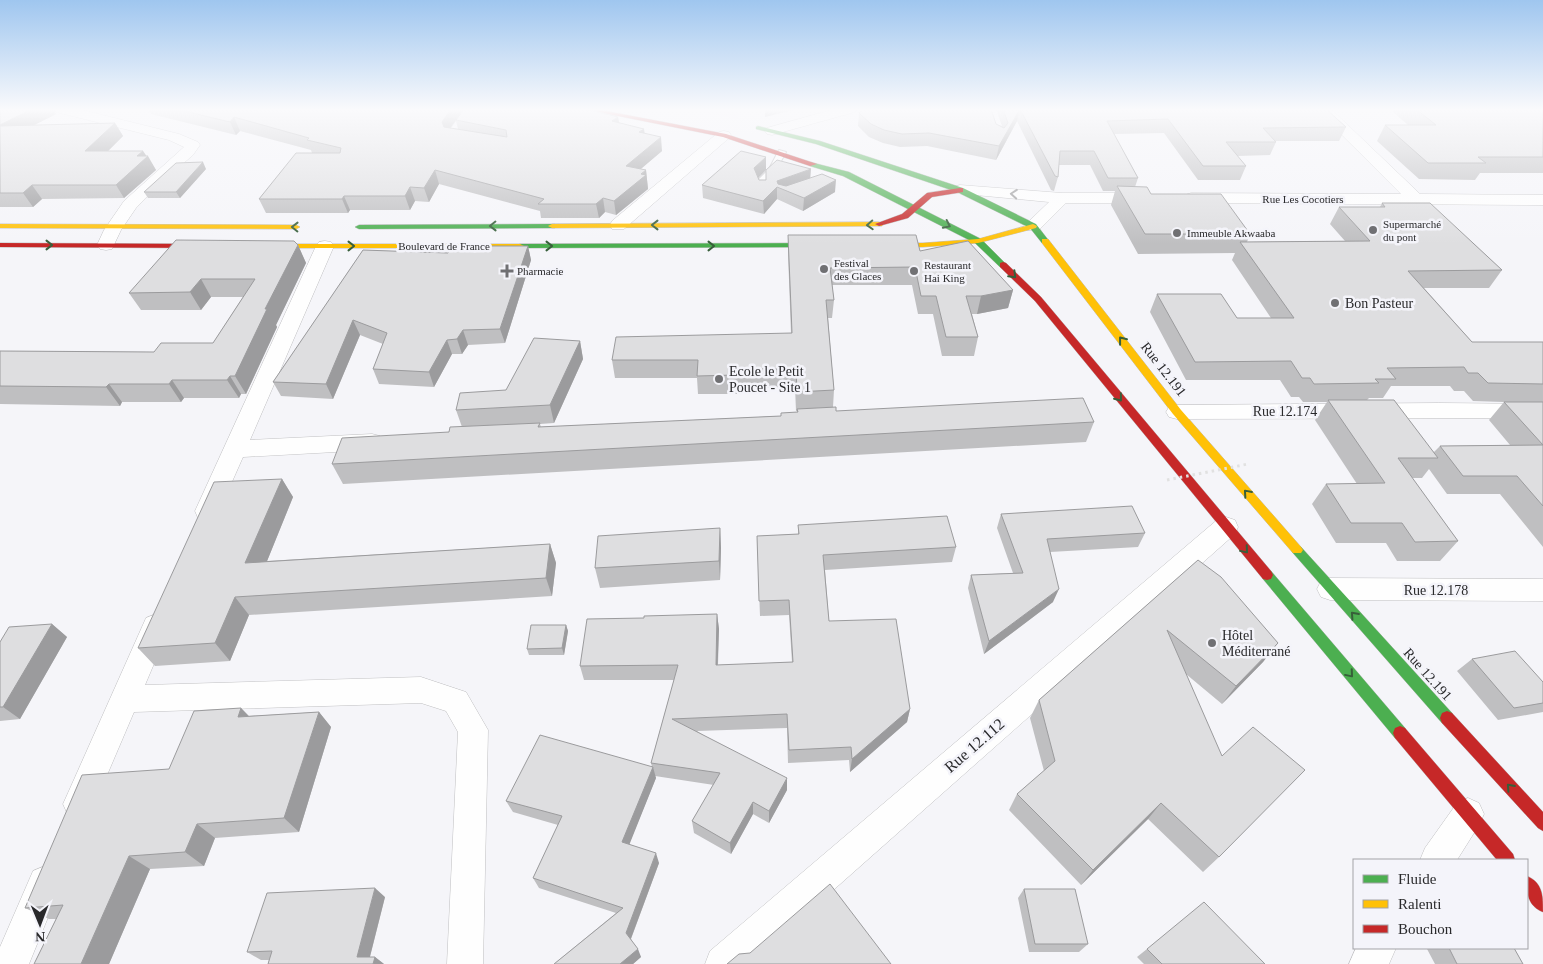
<svg xmlns="http://www.w3.org/2000/svg" width="1543" height="964" font-family="Georgia,serif">
<style>
.commercial{fill:#f4ecf8}
.lines{fill:none;stroke-linecap:round;stroke-linejoin:round}
.lane-casing{stroke:#bfbfc1;stroke-width:2}
.street-casing{stroke:#bfbfc1;stroke-width:1}
.fast-casing{stroke:#bfbfc1;stroke-width:1}
.slow-casing{stroke:#bfbfc1;stroke-width:1}
.jam-casing{stroke:#bfbfc1;stroke-width:1}
.lane{fill:#fefefe;fill-rule:evenodd}
.street{fill:#fefefe;fill-rule:evenodd}
.fast{fill:#4caf50;fill-rule:evenodd}
.slow{fill:#ffc107;fill-rule:evenodd}
.jam{fill:#c62828;fill-rule:evenodd}
.path-bridge{stroke:#e1e1e1;stroke-width:3;stroke-dasharray:2.5 4;stroke-linecap:butt}
.wall{fill:#bfbfc1;fill-rule:evenodd}
.shaded-wall{fill:#9b9b9d}
.building{fill:#dedee0;stroke:#9b9b9d}
.oneway{stroke:#9e9e9f}
.oneway2{stroke:#375f3a}
.poi-dot{fill:#707073;stroke:#f4f4fa;stroke-width:2}
.labels{text-anchor:middle;stroke-width:5;stroke-linejoin:round;paint-order:stroke}
.far-street-label{font-size:11px;fill:#29292b;stroke:#f4f4fa}
.far-poi-label{font-size:11px;fill:#29292b;stroke:#f4f4fa;text-anchor:start}
.poi-label{font-size:14px;fill:#29292b;stroke:#f4f4fa;text-anchor:start}
.street-label{font-size:14px;fill:#29292b;stroke:#f4f4fa}
.near-street-label{font-size:16px;fill:#29292b;stroke:#f4f4fa}
</style>
<rect width="100%" height="100%" fill="#f5f5f9"/>
<path class="commercial" d="M684,109H739L738,119Z"/>
<g class="lines">
<defs>
<path id="lane" d="M779,150L786,152L775,172L764,182L765,191H759L756,182L769,169Z"/>
<path id="street" d="M54,109H78L179,134L198,142L200,145L193,155L157,186L136,208L121,230L112,249L106,250L100,249L97,245L104,230L124,201L184,147L169,140L56,112Z
M835,109H857L855,112L772,135L767,134L765,131L767,128Z
M1316,109H1331L1420,194L1543,195V205L1191,203L1185,201L1183,198L1185,195L1191,193L1401,194Z
M724,131L729,132L731,135L729,138L624,229H612L610,225L612,221L719,132Z
M960,185L1062,193H1145L1151,195L1153,198L1151,201L1145,203H1066L1039,230H1027L1024,226L1049,202L954,193L952,190L954,187Z
M325,241L331,242L334,246L250,440L372,434L380,436L383,442L380,448L372,450L243,457L216,518L207,520L198,518L195,511L316,246L319,242Z
M1439,403L1543,404V418L1177,419L1169,417L1166,412L1169,407L1177,405Z
M1226,517L1235,520L1238,527L1235,534L750,964H705L710,951L1217,520Z
M1330,578L1543,579V601L1330,600L1321,597L1317,589L1321,581Z
M156,614L166,618L170,626L145,685L421,677L466,692L488,730L483,964H447L458,732L446,711L421,703L134,712L90,815L79,820L68,815L63,804L68,793L146,618Z
M1468,798L1479,803L1484,814L1479,825L1457,860H1420L1425,848L1457,803Z
M45,866L57,871L62,883L29,964H0V947L33,871Z
M1356,948H1396L1389,964H1349Z"/>
<path id="fast" d="M758,126L820,141L963,188L1036,224L1049,241L1042,243L1030,228L957,192L816,144L756,129V127Z
M810,162L849,172L981,239L1007,265L1006,267H1000L975,243L843,176L810,166Z
M552,224H555V228L359,229L355,227L359,225Z
M826,243H829V247L520,248L516,246L520,244Z
M1297,545L1301,547L1452,713L1454,718L1452,723L1447,725L1442,723L1293,553L1291,550L1293,547Z
M1267,570L1271,571L1405,728L1407,733L1405,738L1400,740L1395,738L1263,579L1261,575L1263,571Z"/>
<path id="slow" d="M879,222L883,224L882,226L552,228L548,226L552,224Z
M0,224L296,225L300,227L296,229L0,228Z
M1033,224L1037,226L1036,228L978,243L923,247H881L877,245L881,243H923L978,239Z
M1042,239H1048L1181,410L1301,547L1303,550L1301,553H1293L1173,414L1042,243Z
M258,244H520L524,246L520,248H261L257,246Z"/>
<path id="jam" d="M583,109H596L726,134L817,164L810,166L723,137Z
M960,188H963V192L932,197L908,218L879,226L875,224L902,214L927,193Z
M0,243L208,244L212,246L208,248L0,247Z
M1003,262L1006,263L1041,297L1271,571L1273,575L1271,579L1267,580L1263,579L1035,301L1000,267V263Z
M1447,711L1452,713L1543,812V831L1538,828L1442,723L1440,718L1442,713Z
M1400,726L1405,728L1513,854L1515,860H1497L1395,738L1393,733L1395,728Z
M1527,876C1543,883 1543,896 1543,912C1527,906 1526,891 1527,876Z"/>
</defs>
<use href="#lane" class="lane-casing"/>
<use href="#street" class="street-casing"/>
<use href="#fast" class="fast-casing"/>
<use href="#slow" class="slow-casing"/>
<use href="#jam" class="jam-casing"/>
<use href="#lane" class="lane"/>
<use href="#street" class="street"/>
<use href="#fast" class="fast"/>
<use href="#slow" class="slow"/>
<use href="#jam" class="jam"/>
<path class="path-bridge" d="M1167,480L1248,464"/>
</g>
<path class="wall" d="M0,109L56,114L34,125L115,123L123,136L108,151H143L156,170L124,198L42,199L33,207H0Z
M148,109H464L618,117L619,123L645,134L662,151L640,169L646,170L648,189L616,215L605,212L599,218H541L540,211L439,184L429,202L415,201L410,210H350L348,213H266L259,199L312,153L311,150L240,131L236,135L151,114ZM456,121L458,129L451,128Z
M996,109H1326L1346,127L1339,141H1275L1276,142L1270,155L1237,156L1246,166L1240,180H1198L1164,133L1114,134L1138,178L1135,187L1151,194L1250,234L1247,242L1345,241L1330,224L1339,207H1380L1382,203L1502,270L1489,288H1424L1472,342H1543V547L1500,494H1447L1429,469L1422,478H1412L1458,541L1440,561H1397L1386,543H1336L1312,504L1326,484H1357L1315,420L1327,402H1303L1299,397H1291L1280,380H1186L1150,312L1157,294L1237,318H1271L1232,260L1235,253L1138,254L1111,205L1115,191H1103L1090,165H1059L1058,177L1054,191L1051,190L1017,121L996,160L927,146L900,147L883,143L869,137L858,126L859,113L996,124L1002,126ZM1391,386H1450L1454,391H1464L1473,401L1504,402L1489,420L1510,445L1440,446L1434,452L1367,400L1369,398H1383Z
M1394,109H1543V173H1480L1475,180L1419,179L1377,141L1385,125H1408L1393,112Z
M206,169L180,198H148L144,192Z
M766,170L758,178L759,180L810,178L835,192L803,211L777,199L764,214L703,198L702,185Z
M788,235L920,251L1013,290L1008,308L977,314H972L978,337L974,356H942L933,314H918L912,285H832L834,300L832,318H828L834,390L833,407L836,411L1094,422L1086,442L343,484L332,464L449,432L462,427L456,410L506,390L580,341L583,359L554,423L540,424L541,427L781,416L797,412V411H796L795,387L737,388V394H698L697,378H615L612,360L791,333L788,253Z
M298,245L306,263L276,325L277,327L246,394H241L239,398H184L181,402H122L120,406L0,404V351L154,352L213,343L243,297H211L201,310H141L129,293Z
M528,246L531,260L505,343L468,345L462,354H452L434,387L379,384L373,369L383,344L360,335L333,399L281,396L273,382L363,250L448,253Z
M282,479L293,497L267,561L550,544L556,563L552,596L249,615L230,661L155,666L138,648Z
M1001,514L1145,533L1138,547L1050,552L1053,602L984,654L968,588L971,575L1013,573L997,528Z
M798,525L956,547L952,562L825,570L829,621L910,709L907,722L850,772L849,760L788,763L787,728L697,731L787,790L769,823L753,814L731,854L694,833L692,821L714,785L655,776L656,778L629,844L659,863L631,939L641,957L633,964H554L616,913L539,888L533,878L558,825L513,812L506,801L652,767L651,763L674,680H584L580,666L644,618L717,614L719,629L718,665L792,662L789,615L760,616L757,536L798,534Z
M720,528L721,548L720,580L600,588L595,568Z
M1198,560L1278,643L1263,662L1222,704L1186,674L1219,857L1203,872L1148,819L1081,885L1009,810L1017,794L1044,771L1030,718L1039,700Z
M52,624L67,637L20,719L0,721V642Z
M566,625L568,631L564,655H529L527,649Z
M1472,659L1543,682V712L1498,720L1457,671Z
M241,708L249,716L319,712L331,727L299,832L215,838L204,866L150,869L109,964H34L56,919H49L25,908L169,769Z
M1024,889L1088,944L1079,952H1029L1018,898Z
M385,897L370,957H375L384,964H268L269,960H261L247,952Z
M1430,948H1514L1523,964H1435L1427,949Z
M1147,949L1265,964H1144L1137,957Z"/>
<path class="shaded-wall" d="M32,109H53L56,114L7,139L0,129V125Z
M451,109H464L445,135L442,122Z
M765,109H797L765,117Z
M1020,109L1017,121L996,160L999,146Z
M234,117L240,131L236,135L230,122Z
M618,117L620,130L612,121Z
M115,123L123,136L94,165L85,151Z
M644,129L646,142L639,132Z
M661,137L662,151L628,180L626,166Z
M143,151L147,157L148,156L156,170L124,198L116,185L137,156Z
M766,157V170L755,181L754,168Z
M203,162L206,169L180,198L176,192Z
M811,169L810,182L786,190L777,187V199L764,214L763,201L777,181Z
M435,170L439,184L429,202L424,188Z
M646,170L648,189L616,215L614,201Z
M836,180L835,192L803,211L804,198Z
M32,185L42,199L33,207L23,193Z
M410,187L415,201L410,210L405,196Z
M344,196L350,210L348,213L342,199Z
M603,198L605,212L599,218L596,204Z
M298,245L306,263L276,325L277,327L246,394L235,376L265,309Z
M528,246L531,260L505,343L500,329Z
M201,279L211,297L201,310L190,292Z
M1013,290L1008,308L977,314L981,296Z
M353,320L360,335L333,399L326,384Z
M463,330L468,345L462,354L457,339Z
M447,340L452,354L434,387L429,372Z
M580,341L583,359L554,423L550,405Z
M230,376L241,394L239,398L227,380Z
M172,380L184,398L181,402L169,384Z
M109,384L122,402L120,406L106,387Z
M282,479L293,497L259,581L245,563Z
M720,528L721,548L720,580L719,561Z
M550,544L556,563L552,596L546,578Z
M1059,589L1053,602L984,654L989,641Z
M235,597L249,615L230,661L215,643Z
M717,614L719,629L717,679L716,665Z
M52,624L67,637L20,719L3,707Z
M566,625L568,631L564,655L562,648Z
M1278,643L1263,662L1222,704L1236,686Z
M241,708L256,724L238,717Z
M910,709L907,722L850,772L852,759Z
M319,712L331,727L299,832L284,818Z
M653,767L656,778L626,853L622,842Z
M787,778V790L769,823V811Z
M753,802V814L731,854L730,843Z
M1161,803L1148,819L1081,885L1093,870Z
M197,824L215,838L204,866L185,852Z
M656,853L659,863L630,941L626,933Z
M129,856L150,869L109,964H81Z
M375,888L385,897L368,964L357,957Z
M638,949L641,957L633,964H620Z
M375,957L384,964H373Z"/>
<path class="building" d="M0,109H32L0,125Z
M176,109H451L442,122L444,127L507,137L506,130L456,120L464,109H586L618,117L612,121L644,129L639,132L661,137L626,166L646,170L641,174L646,175L614,201L603,198L596,204H538L544,199L435,170L424,188L410,187L405,196H344L342,199H259L296,153H340L341,148L307,140L309,138L234,117L230,122Z
M863,109H991L996,124L1004,128L1008,123L1003,109H1020L999,146L929,133L902,134L884,130L871,124L859,113Z
M1020,109H1326L1346,127L1263,128L1276,142H1226L1246,166H1203L1168,119L1107,121L1138,178H1108L1094,151H1060L1058,177L1055,176Z
M1416,109H1543V157H1478L1486,163H1428L1385,125H1436Z
M115,123L85,151H143L137,156H148L116,185H32L23,193H0V126Z
M741,151L766,157L754,168L759,180H766V170L777,160L811,169L777,181L778,184L786,186L822,174L836,180L804,198L777,187L763,201L702,185Z
M203,162L176,192H144L176,163Z
M1117,186L1147,187L1151,194H1221L1250,234H1145Z
M1382,203H1430L1502,270L1408,271L1472,342H1543V384L1488,383L1478,373H1468L1464,367L1387,368L1396,379H1375L1379,383L1314,384L1310,378H1302L1291,361L1195,362L1157,294H1221L1237,318H1294L1240,242L1370,241L1339,207H1385Z
M788,235H916L920,251L968,241L1013,290L981,296H966L978,337H946L936,296H921L915,267L830,268L834,300H826L834,390L797,392L796,369H737L736,375L697,376L698,360H612L616,337L792,333Z
M176,240L294,241L298,245L265,309H267L235,376H230L227,380H172L169,384H109L106,387L0,386V351L154,352L161,343H213L255,279H201L190,292L129,293Z
M451,246H528L500,329L463,330L457,339L447,340L429,372L373,369L387,333L353,320L326,384L273,382L363,250L448,253Z
M534,338L580,341L550,405L456,410L460,393L506,390Z
M1083,398L1094,422L332,464L342,438L449,432L450,427L540,423L538,427L781,416V413L798,412L797,409L836,407V411Z
M1328,400H1394L1438,458H1398L1458,541L1415,542L1402,523H1351L1326,484L1385,483Z
M1504,402H1543V445Z
M1543,445V506L1517,476H1463L1440,446Z
M282,479L245,563L550,544L546,578L235,597L215,643L138,648L214,482Z
M1132,506L1145,533L1047,539L1059,589L989,641L971,575L1023,573L1001,514Z
M947,516L956,547L823,555L829,621L896,619L910,709L852,759L851,747L789,750L787,714L672,719L787,778L769,811L753,802L730,843L692,821L720,773L651,763L678,665L580,666L587,619L644,618V616L717,614L716,665L793,662L789,600L759,601L757,536L799,534L798,525Z
M720,528L719,561L595,568L598,536Z
M1198,560L1221,577L1278,643L1236,686L1167,630L1222,756L1253,727L1305,770L1219,857L1161,803L1093,870L1017,794L1055,761L1039,700Z
M52,624L3,707H0V642L9,627Z
M531,625H566L562,648L527,649Z
M1515,651L1543,682V703L1514,708L1472,659Z
M241,708L238,717L319,712L284,818L197,824L185,852L129,856L81,964H34L63,905L25,908L82,775L169,769L194,711Z
M540,735L653,767L622,842L656,853L626,933L638,949L620,964H554L623,908L533,878L562,816L506,801Z
M830,884L891,964H727L739,954L750,953Z
M375,888L357,957H375L373,964H268L272,951L247,952L267,893Z
M1024,889H1075L1088,944H1035Z
M1204,902L1265,964H1162L1147,949Z
M1449,948H1514L1523,964H1457Z"/>
<defs><path id="oneway-chevron" d="M-2-3.5L2.5 0L-2 3.5" fill="none" stroke-width="1.6" stroke-linecap="round" stroke-linejoin="round" transform="scale(1.25)"/></defs>
<use class="oneway" href="#oneway-chevron" transform="translate(1014 194) rotate(-176)"/>
<g class="oneway2">
<use href="#oneway-chevron" transform="translate(655 225) rotate(-180)"/>
<use href="#oneway-chevron" transform="translate(870 225) rotate(177)"/>
<use href="#oneway-chevron" transform="translate(947 225) rotate(26)"/>
<use href="#oneway-chevron" transform="translate(493 226) rotate(179)"/>
<use href="#oneway-chevron" transform="translate(295 227) rotate(-179)"/>
<use href="#oneway-chevron" transform="translate(49 245)"/>
<use href="#oneway-chevron" transform="translate(351 246)"/>
<use href="#oneway-chevron" transform="translate(549 246)"/>
<use href="#oneway-chevron" transform="translate(711 246)"/>
<use href="#oneway-chevron" transform="translate(1013 275) rotate(45)"/>
<use href="#oneway-chevron" transform="translate(1122 340) rotate(-128)"/>
<use href="#oneway-chevron" transform="translate(1119 398) rotate(51)"/>
<use href="#oneway-chevron" transform="translate(1247 493) rotate(-131)"/>
<use href="#oneway-chevron" transform="translate(1245 550) rotate(50)"/>
<use href="#oneway-chevron" transform="translate(1354 615) rotate(-132)"/>
<use href="#oneway-chevron" transform="translate(1350 674) rotate(50)"/>
<use href="#oneway-chevron" transform="translate(1510 787) rotate(-132)"/>
</g>
<linearGradient id="sky" x2="0" y2="1"><stop stop-color="#9fc6ef"/><stop offset="0.45" stop-color="#fafafc"/><stop offset="1" stop-color="#fafafc" stop-opacity="0"/></linearGradient>
<rect width="1543" height="244" fill="url(#sky)"/>
<g class="poi-dot">
<circle cx="1373" cy="230" r="5"/>
<circle cx="1177" cy="233" r="5"/>
<circle cx="824" cy="269" r="5"/>
<path d="M504.5 263.5h5v5h5v5h-5v5h-5v-5h-5v-5h5z"/>
<circle cx="914" cy="271" r="5"/>
<circle cx="1335" cy="303" r="5"/>
<circle cx="719" cy="379" r="5"/>
<circle cx="1212" cy="643" r="5"/>
</g>
<g class="labels">
<g class="far-street-label">
<text x="1303" y="203">Rue Les Cocotiers</text>
<text x="444" y="250">Boulevard de France</text>
</g>
<g class="far-poi-label">
<text x="1383" y="228">Supermarché<tspan x="1383" dy="13">du pont</tspan></text>
<text x="1187" y="237">Immeuble Akwaaba</text>
<text x="834" y="267">Festival<tspan x="834" dy="13">des Glaces</tspan></text>
<text x="924" y="269">Restaurant<tspan x="924" dy="13">Hai King</tspan></text>
<text x="517" y="275">Pharmacie</text>
</g>
<g class="poi-label">
<text x="1345" y="308">Bon Pasteur</text>
<text x="729" y="376">Ecole le Petit<tspan x="729" dy="16">Poucet - Site 1</tspan></text>
<text x="1222" y="640">Hôtel<tspan x="1222" dy="16">Méditerrané</tspan></text>
</g>
<g class="street-label">
<text transform="translate(1164 369) rotate(52)" y="5">Rue 12.191</text>
<text x="1285" y="416">Rue 12.174</text>
<text x="1436" y="595">Rue 12.178</text>
<text transform="translate(1428 674) rotate(48)" y="5">Rue 12.191</text>
</g>
<g class="near-street-label">
<text transform="translate(974 745) rotate(-41)" y="6">Rue 12.112</text>
</g>
</g>
<rect x="1353" y="859" width="175" height="90" fill="#f4f4fa" stroke="#a3a3a7"/>
<rect x="1363" y="875" width="25" height="8" fill="#4caf50" stroke="#a3a3a7"/>
<text x="1398" y="884" font-size="15" fill="#29292b">Fluide</text>
<rect x="1363" y="900" width="25" height="8" fill="#ffc107" stroke="#a3a3a7"/>
<text x="1398" y="909" font-size="15" fill="#29292b">Ralenti</text>
<rect x="1363" y="925" width="25" height="8" fill="#c62828" stroke="#a3a3a7"/>
<text x="1398" y="934" font-size="15" fill="#29292b">Bouchon</text>
<g transform="translate(40 924) rotate(179)" stroke="#f4f4fa" stroke-width="4" paint-order="stroke">
<path d="M0-4L9 19L0 12L-9 19Z" fill="#29292b"/>
<text y="-8" font-size="14" font-weight="bold" text-anchor="middle" fill="#29292b">N</text>
</g>
</svg>
